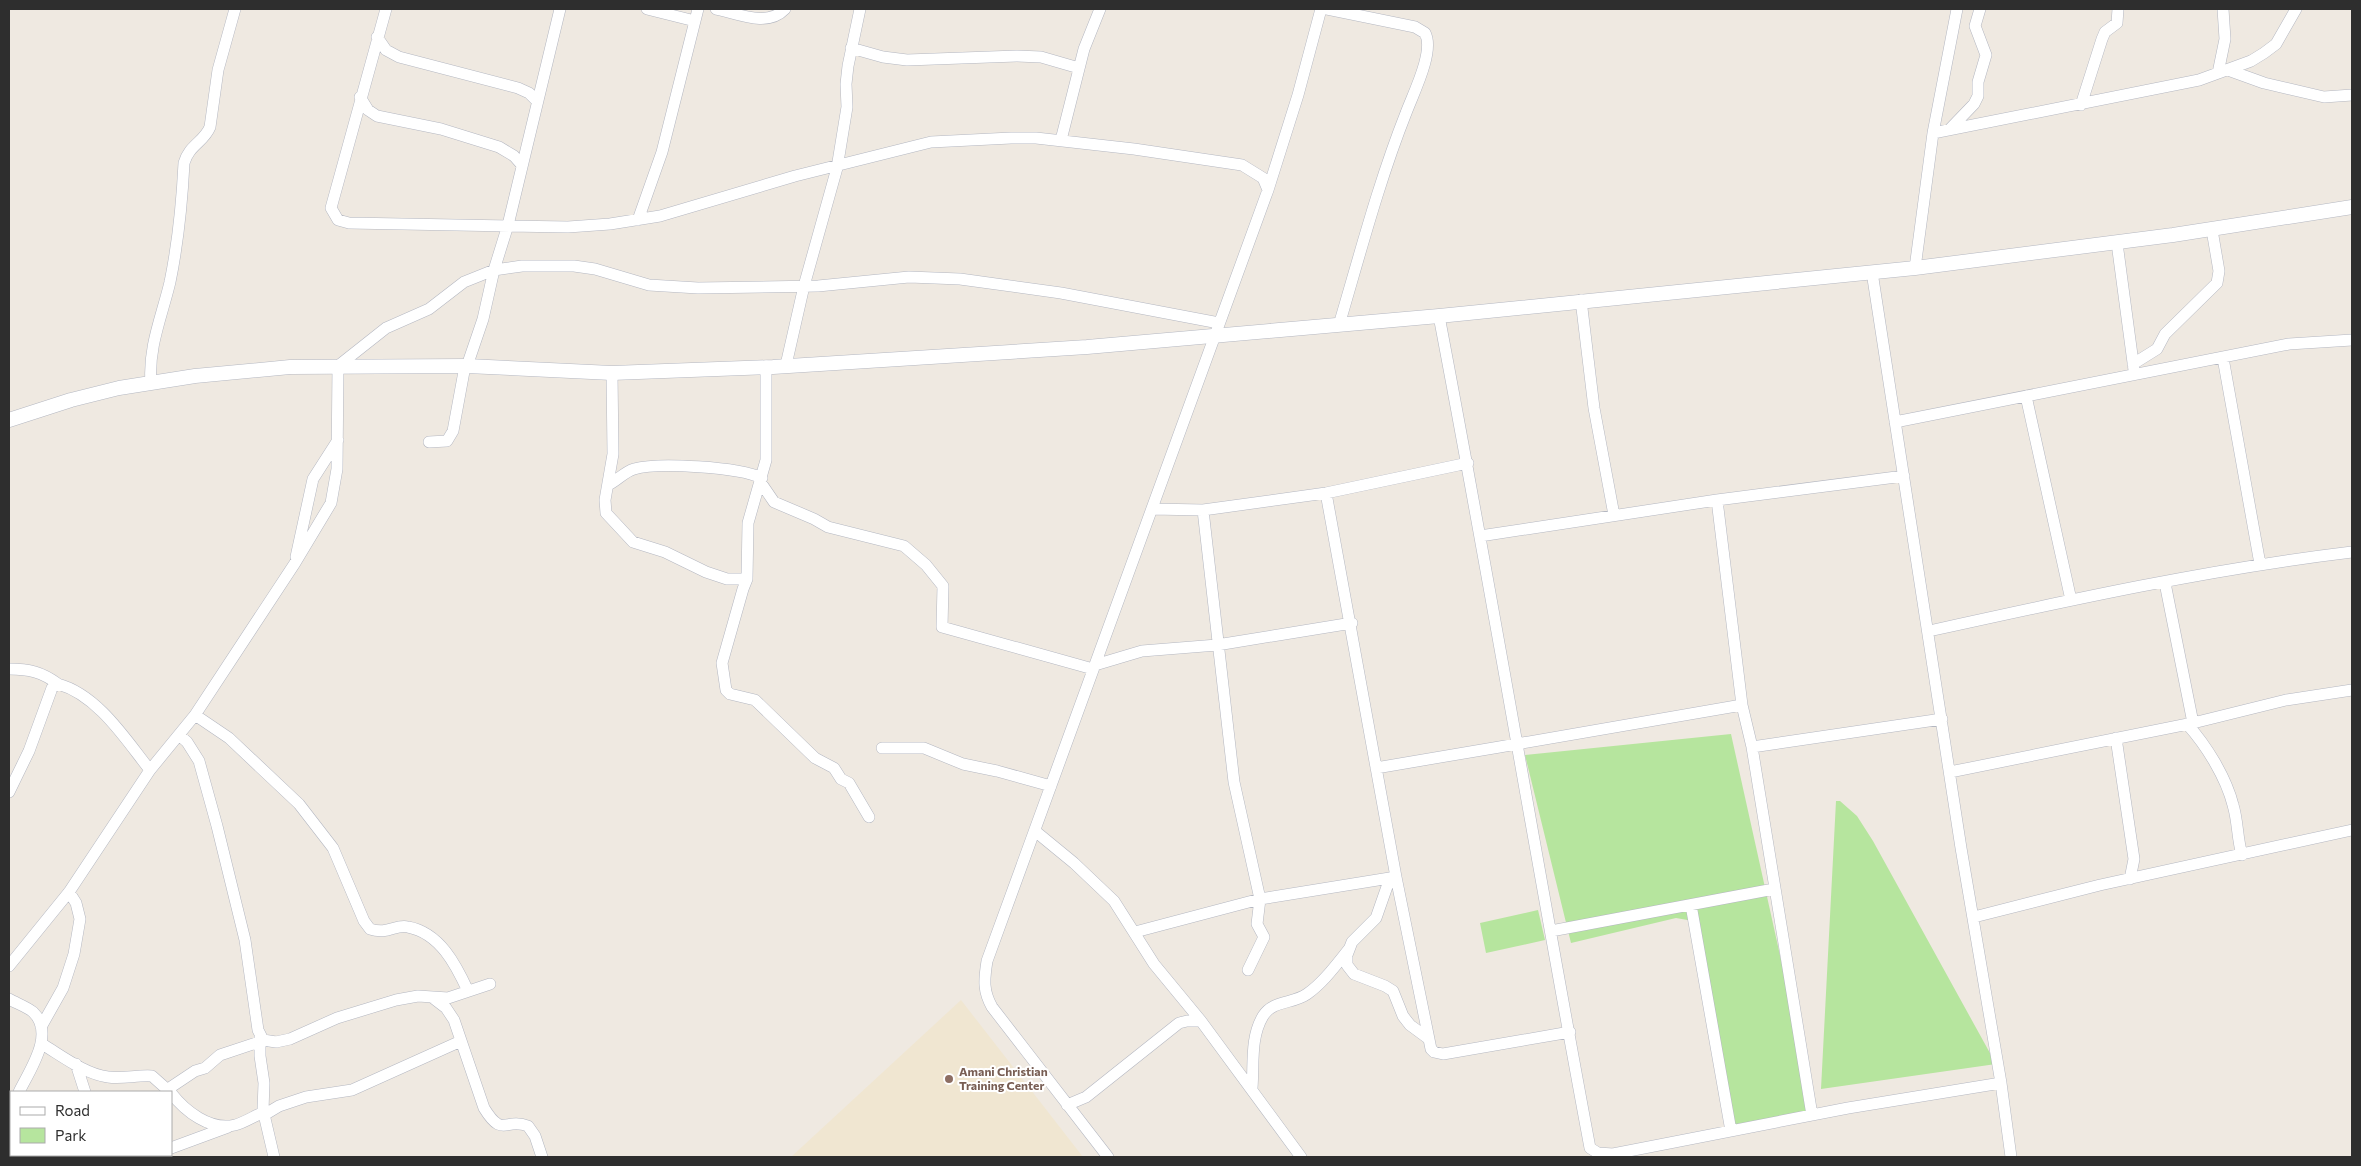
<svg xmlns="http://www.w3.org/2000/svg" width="2361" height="1166" font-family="Commissioner,sans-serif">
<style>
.education{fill:#f0e6d1}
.green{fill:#b6e59e}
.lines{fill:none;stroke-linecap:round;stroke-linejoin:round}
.minor-casing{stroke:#b4b7c1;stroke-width:12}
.tertiary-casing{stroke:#b4b7c1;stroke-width:15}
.minor{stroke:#fff;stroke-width:11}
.tertiary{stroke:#fff;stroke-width:14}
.education-dot{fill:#8d6e63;stroke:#fff;stroke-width:2}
.labels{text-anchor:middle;stroke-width:4;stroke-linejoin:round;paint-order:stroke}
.education-label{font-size:12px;font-weight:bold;fill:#785e54;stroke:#fff;text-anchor:start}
</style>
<rect width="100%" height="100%" fill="#efe9e1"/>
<path class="education" d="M961,1000L1083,1157H791Z"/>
<path class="green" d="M1731,734L1816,1118L1736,1133L1699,922L1676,918L1571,943L1525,755Z
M1836,801H1840L1857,816L1873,841L1996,1064L1821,1089Z
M1538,910L1545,940L1486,953L1480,923Z"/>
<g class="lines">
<defs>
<path id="minor" d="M386,9L331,208L338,220L349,223L568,227L610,224L660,216L795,176L931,142L1011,138H1036L1134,149L1242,165L1263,178L1268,190
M647,9L695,21
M716,9C737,13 767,28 785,9
M1327,9L1415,27L1425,33C1435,51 1413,94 1406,113C1379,181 1360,254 1339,325
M377,37L386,50L399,57L518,88L529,93L536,100
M851,48L883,57L907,60L1017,56L1041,57L1079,68
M2228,70L2264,83L2324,97L2352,95
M2218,73L2225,39L2223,9
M360,97L368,110L377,116L441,129L499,147L514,156L521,164
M2081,105L2102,39L2105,32L2117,23L2118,9
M1949,130L1974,104L1978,96V82L1986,55L1975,26L1980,9
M1933,133L2199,80L2251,61L2264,53L2276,44L2296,9
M1061,140L1084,49L1100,9
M638,220L662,152L698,9
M2117,243L2134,370
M1915,268L1933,133L1957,9
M1872,272L1961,848L2001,1083L2011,1157
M1581,300L1594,408L1614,515
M1439,316C1492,593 1538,871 1590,1148L1598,1153L1613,1154L1848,1108L2001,1083
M2223,358L2260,564
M2133,364L2157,349L2165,334L2217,283L2219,271L2212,230
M786,365L804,286L837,168L847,107L846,84L848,66L860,9
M467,366L483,319L494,270L508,225L560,9
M766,366V460L748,523L747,579L743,589L722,663L726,690L730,694L755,700L815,758L834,768L841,779L849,783L869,817
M612,373L613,454L605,500L606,513L633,542L665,552L706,572L727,579H747
M151,383C148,347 162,316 170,282C178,243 182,203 184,163C189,145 204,142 210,127L218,70L235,9
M2026,396L2071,600
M1895,422L2289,344L2352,340
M429,442L447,441L453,431L465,366
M761,483L774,502L814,519L828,527L904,546L926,565L943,586L942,627L1093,669
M608,485C617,481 624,472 634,469C658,462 739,467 762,478
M1326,493L1396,877L1431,1049L1434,1052L1443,1054L1570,1032
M1717,500L1742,705L1752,747L1812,1115
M1152,509L1203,510L1326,493L1468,463
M1203,510L1234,782L1260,899L1257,924L1264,937L1248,970
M1480,536L1717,500L1904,476
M296,557L313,479L338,440
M2165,583L2193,723
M1929,631C2069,600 2210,569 2352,552
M1095,665L1142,651L1217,645L1352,623
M9,669C29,669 42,672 58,684
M195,715L229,738L299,804L333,848L364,921L370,929C388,935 395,924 408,927C440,933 456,965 468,991
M2187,724C2206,745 2226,777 2233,805C2238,821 2237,838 2242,855
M179,735L187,742L199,761L217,826L245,940L258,1030L263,1040L276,1042L290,1039L337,1018L396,1000L418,996L448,998L490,984
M2116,738L2134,859L2130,879
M1752,747L1942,719
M882,748H924L963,764L997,771L1051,786
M1376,768C1498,747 1620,727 1742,705
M1950,772L2193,723L2286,700L2352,690
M9,792L29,751L52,688L58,684C98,695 126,740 150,770
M1035,831L1074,863L1114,901L1154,964L1201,1021L1301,1157
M1390,878L1376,918L1352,942L1347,955V965L1354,974L1385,986L1393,991L1403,1016L1410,1025L1429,1039
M1691,905L1731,1131
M1974,917L2100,885L2352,830
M1551,931L1774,889
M1135,932L1260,899L1396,877
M9,966L69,892L150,770L195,715L295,563L331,503L337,469L338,366L386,328L429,309L464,282L494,270L522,266H574L595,269L649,285L698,288L818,286L909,277L960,279L1061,293L1219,323
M433,998L446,1008L454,1020L484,1108C503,1139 505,1117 528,1126L535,1136L542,1157
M9,999C16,1003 27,1007 33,1012C56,1034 29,1071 19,1092
M41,1027L63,988L74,954L80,919L76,903L69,892
M260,1037V1056L264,1083L263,1110L274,1157
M42,1044C62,1056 85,1074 108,1077C123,1079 137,1075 152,1076L170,1092
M76,1064L85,1092
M1252,1088C1254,1064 1250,1038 1263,1016C1273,1000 1293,1004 1307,994C1323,983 1336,965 1349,949
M168,1089L195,1071L205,1068L220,1055L259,1042
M171,1093C185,1111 210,1131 235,1125C244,1123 254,1116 264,1112
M1067,1105L1086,1097L1179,1023L1187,1021H1201
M264,1115L279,1106L306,1097L352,1090L461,1041
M9,1116L11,1110
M171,1148L228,1127
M109,1157L117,1155
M1108,1157L992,1007C983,991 984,980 987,961L1268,190L1298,95L1321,9"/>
<path id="tertiary" d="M9,420L71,400L119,388L195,376L290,367L467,366L612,373L773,367L1087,347L1439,316L1915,268L2173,235L2352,207"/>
</defs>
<use href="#minor" class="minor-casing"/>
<use href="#tertiary" class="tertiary-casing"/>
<use href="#minor" class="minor"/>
<use href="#tertiary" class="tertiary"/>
</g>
<circle class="education-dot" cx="949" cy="1079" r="5"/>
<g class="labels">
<g class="education-label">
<text x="959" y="1076">Amani Christian<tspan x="959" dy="14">Training Center</tspan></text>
</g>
</g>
<rect width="2361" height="1166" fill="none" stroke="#2e2e2e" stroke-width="20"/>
<rect x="10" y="1091" width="162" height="65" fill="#ffffff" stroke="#ababab"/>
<rect x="20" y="1107" width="25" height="8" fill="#ffffff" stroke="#ababab"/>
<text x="55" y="1116" font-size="15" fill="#2e2e2e">Road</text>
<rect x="20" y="1128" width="25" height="15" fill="#b6e59e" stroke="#ababab"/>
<text x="55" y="1141" font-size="15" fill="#2e2e2e">Park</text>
</svg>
